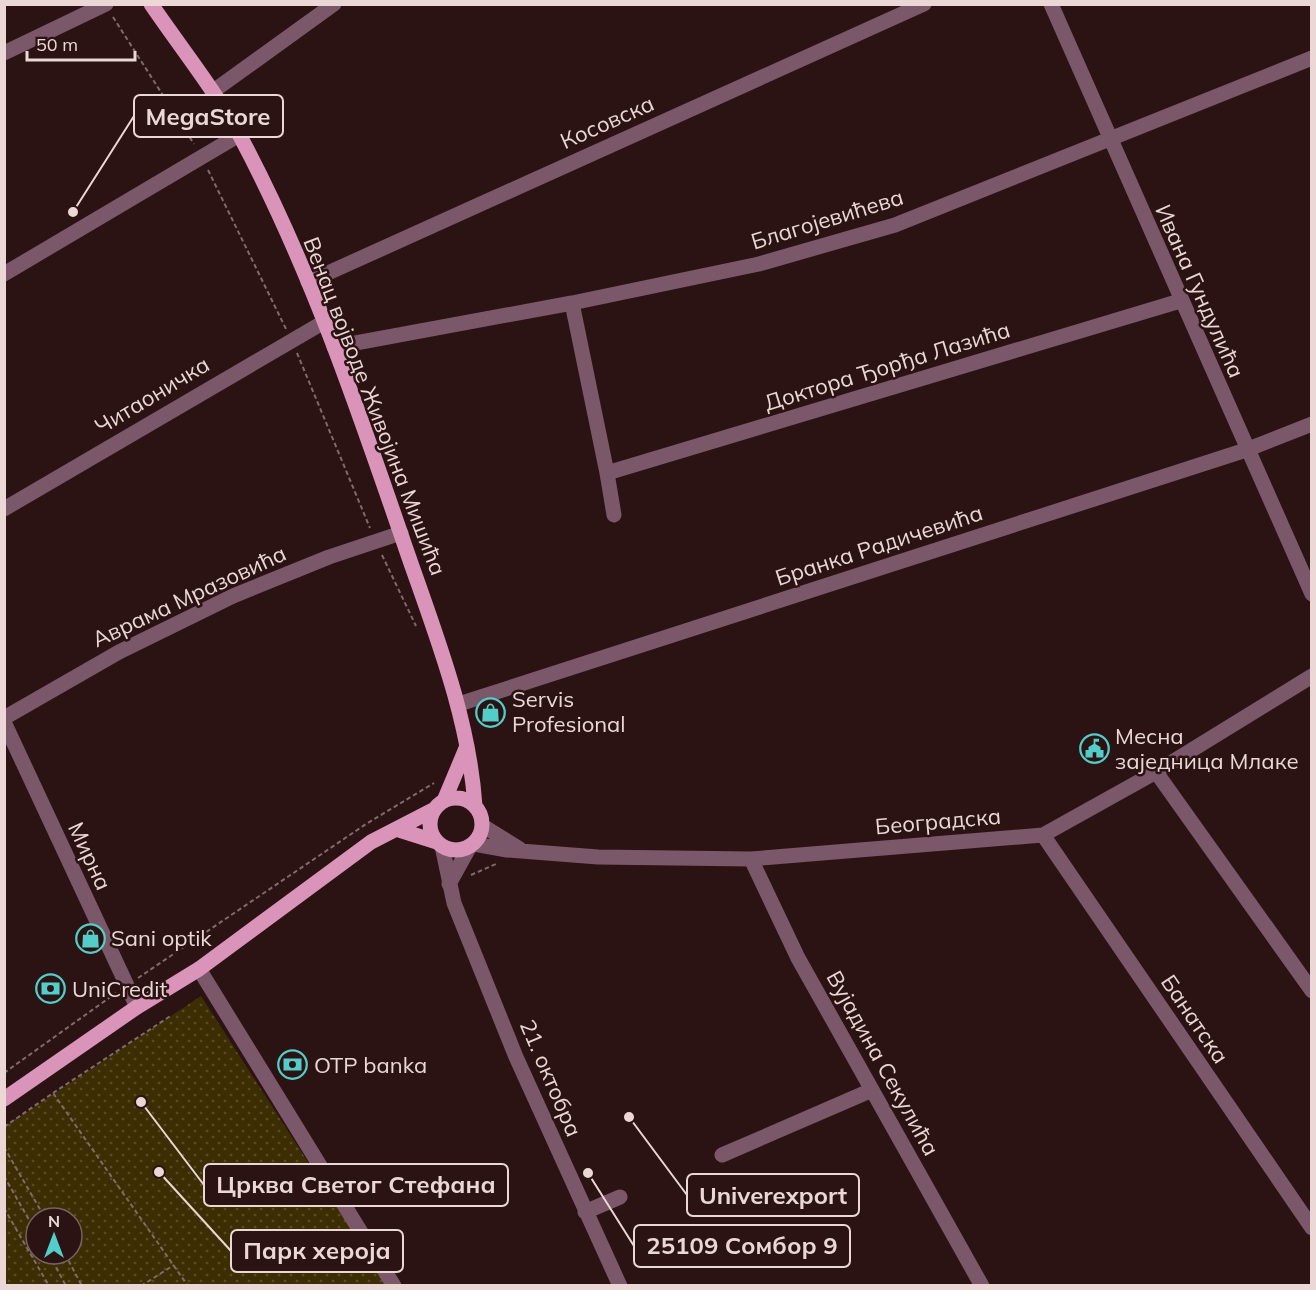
<svg xmlns="http://www.w3.org/2000/svg" width="1316" height="1290" font-family="Mulish,sans-serif">
<style>
.park{fill:url(#park-dots);fill-rule:evenodd}
.lines{fill:none;stroke-linecap:round;stroke-linejoin:round}
.path{stroke:#816a6a;stroke-width:2;stroke-dasharray:4.5 3;stroke-linecap:butt}
.minor{stroke:#7a5769;stroke-width:15}
.major{stroke:#db94b9;stroke-width:15}
.labels{text-anchor:middle;stroke-width:5;stroke-linejoin:round;paint-order:stroke}
.street-label{font-size:22px;fill:#ead7d6;stroke:#2c1313}
.poi-label{font-size:22px;fill:#ead7d6;stroke:#2c1313;text-anchor:start}
.leader{fill:none;stroke:#ead7d6;stroke-width:2}
.callout-dot{fill:#ead7d6;stroke:#2c1313;stroke-width:2}
.callout{fill:#2c1313;stroke:#ead7d6;stroke-width:2}
.callout-label{font-size:24px;text-anchor:middle;font-weight:bold;fill:#ead7d6}
</style>
<defs>
<pattern id="park-dots" width="8" height="8" patternUnits="userSpaceOnUse" patternTransform="scale(1.5)"><rect width="8" height="8" fill="#3c2e02"/><path d="M2 2h.1M6 6h.1" fill="none" stroke="#584c26" stroke-width="1.8" stroke-linecap="round"/></pattern>
</defs>
<rect width="100%" height="100%" fill="#2c1313"/>
<path class="park" d="M201,996L387,1285H5L4,1127ZM36,1218H72V1254H36Z"/>
<g class="lines">
<path class="path" d="M113,17L194,144
M208,170L286,329
M297,353L370,528
M382,555L416,626
M471,875L496,864
M138,978L366,824L434,783
M4,1073L116,993
M53,1093L172,1015
M4,1127L53,1093L188,1286
M4,1147L45,1218
M4,1176L36,1232
M4,1208L49,1286
M49,1254L66,1286
M65,1254L82,1286
M141,1286L174,1265"/>
<path class="minor" d="M1051,4L1312,594
M4,53L106,4
M212,92L334,4
M4,274L239,135
M308,282L924,4
M572,303L607,473L1180,301
M334,347L572,303L759,264L895,225L1312,58
M607,473L614,515
M4,509L324,322
M459,704L1246,450L1312,424
M4,718L119,652L233,596L329,557L401,533
M4,722L137,1007
M1156,772L1312,991
M483,826L520,849
M1043,835L1312,1228
M474,844L507,850L598,857L751,859L1043,835L1156,772L1312,676
M442,846L454,903L516,1057L620,1286
M751,859L798,958L982,1286
M449,884L470,846
M199,969L394,1286
M722,1155L872,1090
M585,1212L620,1197"/>
<path class="major" d="M151,4C181,48 215,90 240,136C310,267 358,409 406,549C435,633 469,717 475,806
M430 824a26 26 0 1 1 52 0a26 26 0 1 1-52 0Z
M444,801L467,746
M396,829L437,842
M4,1099L137,1007L199,969L371,842L435,809"/>
</g>
<defs>
<symbol id="shop-ring" viewBox="-11 -11 22 22"><circle r="9.5" fill="#2c1313" stroke="#53cdc9" stroke-width="1.5"/><path d="M-5-2.5h2.3a2.7 3.5 0 0 1 5.4 0H5L5.5 6h-11ZM-1.5-2.5h3a1.5 2.3 0 0 0-3 0Z" fill="#53cdc9"/></symbol>
<symbol id="civic-ring" viewBox="-11 -11 22 22"><circle r="9.5" fill="#2c1313" stroke="#53cdc9" stroke-width="1.5"/><path d="M-.6-6.5H3V-4.5H.6V-3L4-1V1h2V6H-6V1h2V-1L-.6-3ZM-1.2 2.5V6h2.4V2.5Z" fill="#53cdc9"/></symbol>
<symbol id="bank-ring" viewBox="-11 -11 22 22"><circle r="9.5" fill="#2c1313" stroke="#53cdc9" stroke-width="1.5"/><path d="M-6-4H6V4H-6ZM0-2.3a2.3 2.3 0 1 0 0 4.6a2.3 2.3 0 1 0 0-4.6Z" fill="#53cdc9"/></symbol>
</defs>
<g fill-rule="evenodd">
<use href="#shop-ring" x="474" y="696" width="33" height="33"/>
<use href="#civic-ring" x="1078" y="732" width="33" height="33"/>
<use href="#shop-ring" x="74" y="922" width="33" height="33"/>
<use href="#bank-ring" x="34" y="972" width="33" height="33"/>
<use href="#bank-ring" x="276" y="1048" width="33" height="33"/>
</g>
<g class="labels">
<g class="street-label">
<text transform="translate(607 122) rotate(-24)" y="8">Косовска</text>
<text transform="translate(827 219) rotate(-17)" y="8">Благојевићева</text>
<text transform="translate(1200 291) rotate(66)" y="8">Ивана Гундулића</text>
<text transform="translate(887 366) rotate(-17)" y="8">Доктора Ђорђа Лазића</text>
<text transform="translate(152 395) rotate(-31)" y="8">Читаоничка</text>
<text transform="translate(375 406) rotate(69)" y="8">Венац војводе Живојина Мишића</text>
<text transform="translate(879 545) rotate(-18)" y="8">Бранка Радичевића</text>
<text transform="translate(189 596) rotate(-25)" y="8">Аврама Мразовића</text>
<text transform="translate(938 821) rotate(-5)" y="8">Београдска</text>
<text transform="translate(90 856) rotate(65)" y="8">Мирна</text>
<text transform="translate(1195 1019) rotate(56)" y="8">Банатска</text>
<text transform="translate(883 1063) rotate(61)" y="8">Вујадина Секулића</text>
<text transform="translate(551 1078) rotate(67)" y="8">21. октобра</text>
</g>
<g class="poi-label">
<text x="512" y="707">Servis<tspan x="512" dy="25">Profesional</tspan></text>
<text x="1115" y="744">Месна<tspan x="1115" dy="25">заједница Млаке</tspan></text>
<text x="111" y="946">Sani optik</text>
<text x="72" y="997">UniCredit</text>
<text x="314" y="1073">OTP banka</text>
</g>
</g>
<path class="leader" d="M73 212L134 116M141 1102L204 1185M629 1117L687 1195M588 1173L634 1246M159 1172L231 1251"/>
<g class="callout-dot">
<circle cx="73" cy="212" r="6"/>
<circle cx="141" cy="1102" r="6"/>
<circle cx="629" cy="1117" r="6"/>
<circle cx="588" cy="1173" r="6"/>
<circle cx="159" cy="1172" r="6"/>
</g>
<g class="callout">
<rect x="134" y="95" width="149" height="42" rx="6"/>
<rect x="204" y="1164" width="304" height="42" rx="6"/>
<rect x="687" y="1174" width="172" height="42" rx="6"/>
<rect x="634" y="1225" width="216" height="42" rx="6"/>
<rect x="231" y="1230" width="172" height="42" rx="6"/>
</g>
<g class="callout-label">
<text x="208" y="125">MegaStore</text>
<text x="356" y="1193">Црква Светог Стефана</text>
<text x="773" y="1204">Univerexport</text>
<text x="742" y="1254">25109 Сомбор 9</text>
<text x="317" y="1259">Парк хероја</text>
</g>
<rect width="1316" height="1290" fill="none" stroke="#ead7d6" stroke-width="12"/>
<g transform="translate(54 1236)"><circle r="28" fill="#2c1313" stroke="#786161" stroke-width="1.5"/>
<path d="M0-4.5L10 22L0 15L-10 22Z" fill="#53cdc9"/>
<text y="-9" font-size="16" font-weight="bold" text-anchor="middle" fill="#ead7d6">N</text>
</g>
<path d="M27 51v9h108v-9" fill="none" stroke="#ead7d6" stroke-width="3"/>
<text x="36" y="51" font-size="18" fill="#ead7d6" stroke="#2c1313" stroke-width="4.5" paint-order="stroke">50 m</text>
</svg>
